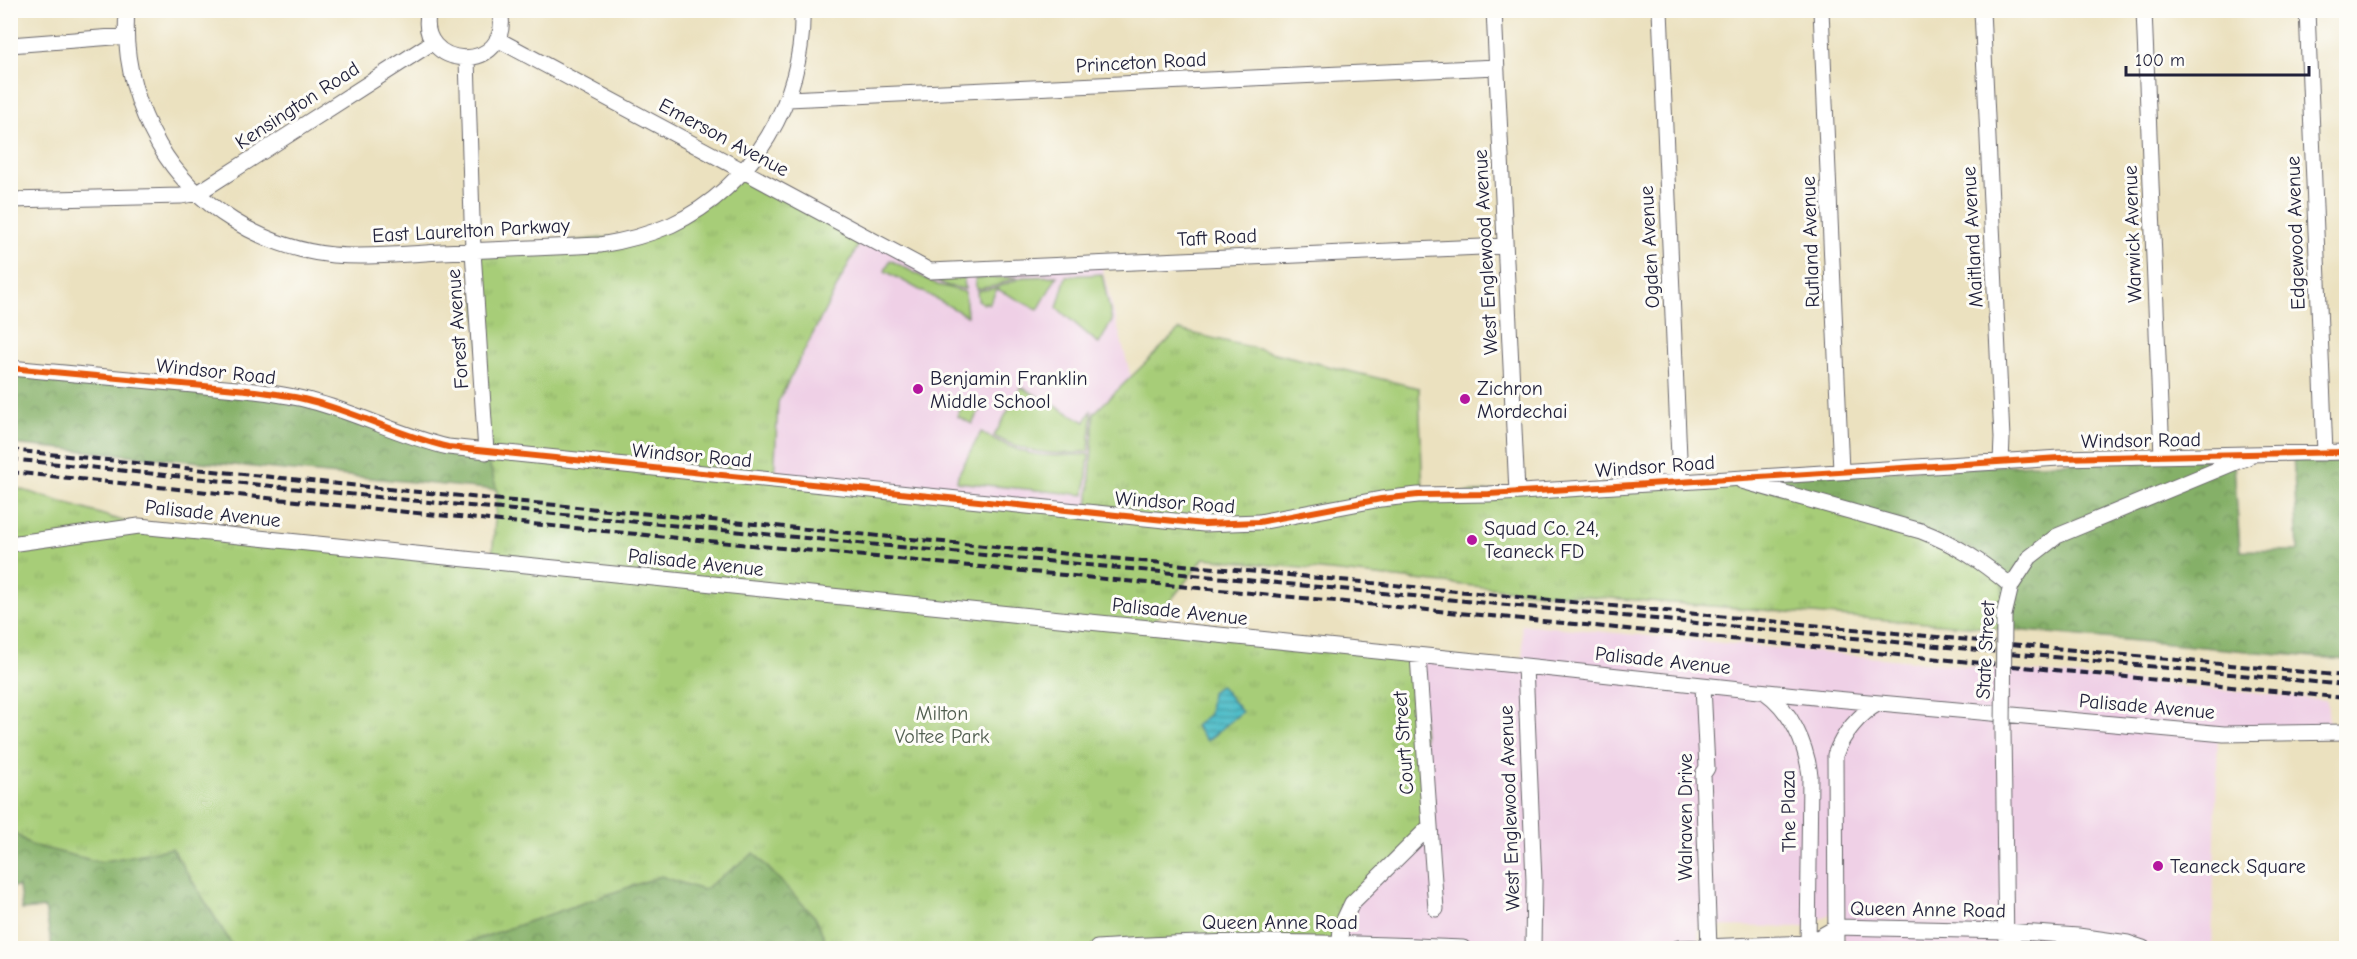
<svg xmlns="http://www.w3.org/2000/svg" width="2357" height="959" font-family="'Comic Neue',sans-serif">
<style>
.built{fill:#efd0e6}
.green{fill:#a7cd78;stroke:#64785a;stroke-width:1.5}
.forest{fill:url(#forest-crowns);stroke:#546952;stroke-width:1.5}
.park{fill:url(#park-tufts);stroke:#64785a;stroke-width:1.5}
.water{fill:url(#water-rules);stroke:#3a7082;stroke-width:1.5}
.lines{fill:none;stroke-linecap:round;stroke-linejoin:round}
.minor-casing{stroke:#686569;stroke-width:17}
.minor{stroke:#fff;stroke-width:15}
.rail{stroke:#22223b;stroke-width:4;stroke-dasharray:9 4.5;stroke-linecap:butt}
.minor-bridge-casing{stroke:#686569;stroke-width:17;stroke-linecap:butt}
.minor-bridge{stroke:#fff;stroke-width:15}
.cycleway-casing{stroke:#fdfcf7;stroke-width:10}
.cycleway{stroke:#e8590c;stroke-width:6}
.poi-dot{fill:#b5179e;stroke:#fdfcf7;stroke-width:2}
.labels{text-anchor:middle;stroke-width:6;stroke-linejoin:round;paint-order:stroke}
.street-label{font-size:20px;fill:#22223b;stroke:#fdfcf7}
.poi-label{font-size:20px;fill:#22223b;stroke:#fdfcf7;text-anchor:start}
.park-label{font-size:20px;fill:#515e50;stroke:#fdfcf7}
</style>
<defs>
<pattern id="forest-crowns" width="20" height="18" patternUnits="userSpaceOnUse" patternTransform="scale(1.5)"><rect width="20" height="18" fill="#85b068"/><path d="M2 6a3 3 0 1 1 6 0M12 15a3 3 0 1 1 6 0" fill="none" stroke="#6c8f57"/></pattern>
<pattern id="park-tufts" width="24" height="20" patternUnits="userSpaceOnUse" patternTransform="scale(1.5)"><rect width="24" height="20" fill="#a7cd78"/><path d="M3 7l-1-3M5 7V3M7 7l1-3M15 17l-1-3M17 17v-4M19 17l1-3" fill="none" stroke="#8fb069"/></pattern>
<pattern id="water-rules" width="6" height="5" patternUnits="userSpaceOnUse" patternTransform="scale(1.5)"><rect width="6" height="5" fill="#51bec9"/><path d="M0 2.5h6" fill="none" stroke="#439aa4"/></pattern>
</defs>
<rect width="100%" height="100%" fill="#fdfcf7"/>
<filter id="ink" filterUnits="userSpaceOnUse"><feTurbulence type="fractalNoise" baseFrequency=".0167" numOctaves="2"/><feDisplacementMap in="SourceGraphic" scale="12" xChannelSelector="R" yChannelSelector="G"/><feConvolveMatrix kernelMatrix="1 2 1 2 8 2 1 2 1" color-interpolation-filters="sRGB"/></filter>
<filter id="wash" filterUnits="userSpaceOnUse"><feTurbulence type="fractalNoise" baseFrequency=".008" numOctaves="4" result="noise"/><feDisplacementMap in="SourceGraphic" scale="24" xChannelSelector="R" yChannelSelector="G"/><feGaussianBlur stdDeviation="1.35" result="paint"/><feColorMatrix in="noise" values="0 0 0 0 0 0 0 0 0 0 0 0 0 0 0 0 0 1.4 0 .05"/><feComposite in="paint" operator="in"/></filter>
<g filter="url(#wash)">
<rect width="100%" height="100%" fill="#ebe1bf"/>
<path class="built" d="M863,236L930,271L1101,264L1131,377L1094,413L1088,513L774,479L778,402Z
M1521,624L2327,700L2330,732L2218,733L2212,948H2143L2090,938V948H1844V907L1804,927L1698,926L1699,948H1356L1340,942L1418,656L1524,666Z"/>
<path class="green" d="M890,260L938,285L965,292L967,316L885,271Z
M1102,274L1112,321L1099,344L1057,308L1066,276Z
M1057,276L1038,310L997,289L989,304L985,302L984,304L978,300L977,291L996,288L1023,277Z
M1017,277L995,286L976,289L975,278Z
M964,278L965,289L948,286L932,279Z
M1021,387L1085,422L1091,411L1092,416L1089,451C1055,457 1024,453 994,436Z
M965,401L980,409L972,424L957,416Z
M981,432C1025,457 1039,458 1089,454L1085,495L957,482L958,475Z"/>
<path class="forest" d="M10,368L247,390L486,452L497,490L11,444Z
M2346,452V660L2003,629L1730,478L2255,454L2234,463L2240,550L2298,551L2293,453Z
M10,830L31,845L100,862L172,848L234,948H52L45,908L22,910L19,887H11Z
M754,853L815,917L829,948H452L661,876L703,890Z"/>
<path class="park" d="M743,171L863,236L778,402L774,479L1088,512L1094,413L1179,330L1419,388L1423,495L1730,478L1970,547L2003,580V629L1521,591L1204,558L1149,628L1418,656L1430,826L1362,891L1340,942L1097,948H829L815,917L754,853L703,890L661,876L452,948H234L172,848L100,862L31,845L11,830L10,486L139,526L492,562L497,490L486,452L473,251L651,233Z"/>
<path class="water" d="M1220,685L1242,712L1207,741L1195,726L1209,714L1211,692Z"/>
</g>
<g filter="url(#ink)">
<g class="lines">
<defs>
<path id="minor" d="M127,10C123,58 136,104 159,145C194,206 263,248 333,255C369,258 406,254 442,252C494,250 547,247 600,245C625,241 648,235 671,225C752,188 805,99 802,10
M429,10C413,71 514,76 500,10
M1494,10L1517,492
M1660,10L1680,481
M1821,10L1841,471
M1982,10L2002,438L2001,462
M2144,10L2162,456
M2307,10L2325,453
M497,39L930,271L1505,246
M10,45L126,36
M467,59L473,251L486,452
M788,99L1497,67
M10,200L181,196L198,193L433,42
M10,368L247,390C269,393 290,395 311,401C358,413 401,436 448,447L1204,524L1259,522L1381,499L1418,495L1489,494L2059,458L2346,452
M1742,481L1921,531C1957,545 1981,561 2011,586L2004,615
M10,544L139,526L1525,666L1824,698L2224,734L2346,732
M2011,586L2030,557L2057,536L2248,457
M1525,666L1534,881L1533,948
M1703,686L1707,768L1703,774L1709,948
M1765,692C1791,710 1806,744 1810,775L1808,948
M2003,730L2006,948
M1430,826L1436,909
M1340,942L1341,926L1352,903L1430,826L1418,656
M1097,948C1220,939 1340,942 1463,948
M1678,948L1809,943L1837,927L2006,931L2078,936L2128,943L2143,948
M1836,948L1835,755C1843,734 1859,714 1879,703"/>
</defs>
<use href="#minor" class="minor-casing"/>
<use href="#minor" class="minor"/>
<path class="rail" d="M10,450L398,490L2346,676
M10,459L397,499L2346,685
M10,472L396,511L2346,698"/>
<defs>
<path id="minor-bridge" d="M2003,730L2004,615"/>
</defs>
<use href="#minor-bridge" class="minor-bridge-casing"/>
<use href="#minor-bridge" class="minor-bridge"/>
<defs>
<path id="cycleway" d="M10,368L247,390C269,393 290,395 311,401C358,413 401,436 448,447L1204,524L1259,522L1381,499L1418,495L1489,494L2059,458L2346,452"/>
</defs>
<use href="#cycleway" class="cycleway-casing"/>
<use href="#cycleway" class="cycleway"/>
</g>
</g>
<g class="poi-dot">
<circle cx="918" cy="389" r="6"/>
<circle cx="1465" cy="399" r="6"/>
<circle cx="1472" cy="540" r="6"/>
<circle cx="2158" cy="866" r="6"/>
</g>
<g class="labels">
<g class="street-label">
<text transform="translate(1141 62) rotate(-3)" y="7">Princeton Road</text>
<text transform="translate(297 105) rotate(-33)" y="7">Kensington Road</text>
<text transform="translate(724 137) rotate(28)" y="7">Emerson Avenue</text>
<text transform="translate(471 230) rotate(-3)" y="7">East Laurelton Parkway</text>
<text transform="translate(2295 233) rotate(-92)" y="7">Edgewood Avenue</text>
<text transform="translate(2132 234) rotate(-92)" y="7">Warwick Avenue</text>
<text transform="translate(1217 237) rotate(-3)" y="7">Taft Road</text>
<text transform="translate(1972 237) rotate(-93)" y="7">Maitland Avenue</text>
<text transform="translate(1810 242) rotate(-92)" y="7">Rutland Avenue</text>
<text transform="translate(1649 247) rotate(-93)" y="7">Ogden Avenue</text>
<text transform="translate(1485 252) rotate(-93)" y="7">West Englewood Avenue</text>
<text transform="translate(457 329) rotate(-94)" y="7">Forest Avenue</text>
<text transform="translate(216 371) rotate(6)" y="7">Windsor Road</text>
<text transform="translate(2141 440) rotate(-1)" y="7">Windsor Road</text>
<text transform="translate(692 455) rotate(5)" y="7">Windsor Road</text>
<text transform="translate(1655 466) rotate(-4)" y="7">Windsor Road</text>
<text transform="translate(1175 502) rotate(4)" y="7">Windsor Road</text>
<text transform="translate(213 513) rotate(6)" y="7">Palisade Avenue</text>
<text transform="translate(696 562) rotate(6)" y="7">Palisade Avenue</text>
<text transform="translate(1180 611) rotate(6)" y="7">Palisade Avenue</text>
<text transform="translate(1985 650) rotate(-87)" y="7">State Street</text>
<text transform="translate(1663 660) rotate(6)" y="7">Palisade Avenue</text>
<text transform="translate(2147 706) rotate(5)" y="7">Palisade Avenue</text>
<text transform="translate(1403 743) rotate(-94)" y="7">Court Street</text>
<text transform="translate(1509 808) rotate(-92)" y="7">West Englewood Avenue</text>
<text transform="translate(1788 811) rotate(-91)" y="7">The Plaza</text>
<text transform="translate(1685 817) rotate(-90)" y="7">Walraven Drive</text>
<text transform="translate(1928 909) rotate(1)" y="7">Queen Anne Road</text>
<text x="1280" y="929">Queen Anne Road</text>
</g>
<g class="poi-label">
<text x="930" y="385">Benjamin Franklin<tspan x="930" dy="23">Middle School</tspan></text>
<text x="1477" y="395">Zichron<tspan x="1477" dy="23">Mordechai</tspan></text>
<text x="1484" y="535">Squad Co. 24,<tspan x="1484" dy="23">Teaneck FD</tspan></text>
<text x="2170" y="873">Teaneck Square</text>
</g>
<g class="park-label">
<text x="942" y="720">Milton<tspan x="942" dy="23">Voltee Park</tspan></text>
</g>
</g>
<rect width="2357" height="959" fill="none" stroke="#fdfcf7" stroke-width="36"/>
<path d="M2126 66v9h183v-9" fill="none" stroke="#22223b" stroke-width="3"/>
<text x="2135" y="66" font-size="18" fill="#22223b" stroke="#fdfcf7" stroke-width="4.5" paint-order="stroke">100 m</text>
</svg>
